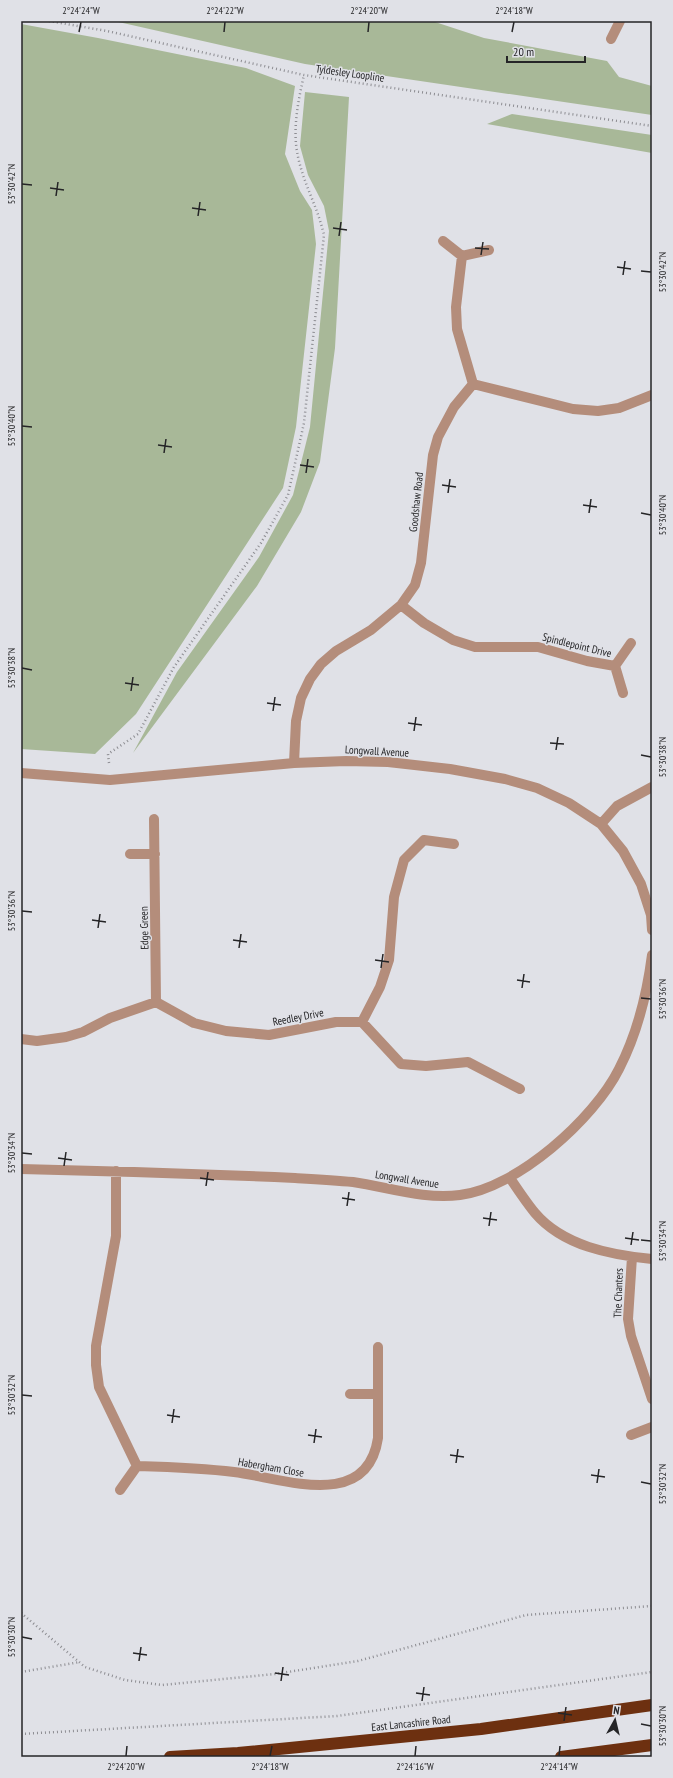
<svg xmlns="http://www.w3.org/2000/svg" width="673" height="1778" font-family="'PT Sans Narrow',sans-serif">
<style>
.green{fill:#a8b898}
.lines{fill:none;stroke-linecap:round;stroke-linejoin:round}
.path{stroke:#8d8d92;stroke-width:2.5;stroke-dasharray:1 3;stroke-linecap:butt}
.street{stroke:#b48d7b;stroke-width:10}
.highway{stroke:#6d3010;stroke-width:12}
.ticks{fill:none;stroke:#252527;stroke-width:1.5}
.labels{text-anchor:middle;stroke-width:3;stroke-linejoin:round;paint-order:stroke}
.street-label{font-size:11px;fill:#252527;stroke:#e0e1e7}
.neatline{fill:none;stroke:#252527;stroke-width:1.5}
.ticks-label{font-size:10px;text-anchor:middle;fill:#252527}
</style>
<rect width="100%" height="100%" fill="#e0e1e7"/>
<path class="green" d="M114,21H432L484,38L607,61L619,77L652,86V115L305,64Z
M21,24L98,38L246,68L295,86L285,154L300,191L312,210L316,244L296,427L283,488L136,714L95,754L21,749Z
M305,92L349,97L335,348L320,462L301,512L257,586L133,753L177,672L259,557L293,495L310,427L329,231L324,206L308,175L300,146Z
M512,114L652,135V153L487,124Z"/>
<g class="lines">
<path class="path" d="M49,21L107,31L304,75L652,126
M109,763L108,754L138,734L174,667L261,543L288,495L304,423L324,235C317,204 299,176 296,144C294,121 299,97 304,75
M21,1613L85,1667L125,1680L162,1685L275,1674L358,1661L526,1615L652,1606
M21,1672L80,1662
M21,1734L337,1716L652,1672"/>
<path class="street" d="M611,39L620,21
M443,241L462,256L489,250
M462,256L456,307L457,329L473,384
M401,605L424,623L453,640L475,647H538L587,661L615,666
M623,693L615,666L631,643
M294,763L296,721L301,698L310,679L321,664L336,651L371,630L401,605L415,585L421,563L433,455L438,437L454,407L473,384L573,409L598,411L619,408L652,395
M21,773L110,780L294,763L346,761L388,762L450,769L505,779L537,788L569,803L601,824L623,851L641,884L651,915L652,930
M154,819L156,1002
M601,824L617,806L652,787
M130,854H155
M362,1022L380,987L389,960L394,897L404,860L424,840L454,844
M21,1039L37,1041L66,1037L83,1032L110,1018L156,1002L194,1023L226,1031L269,1035L336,1022H362L401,1064L426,1066L468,1062L520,1089
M21,1169C112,1171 204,1174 295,1178C314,1179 334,1180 353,1182C388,1187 425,1200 460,1195C517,1188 594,1119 619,1069C637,1034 647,994 652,955
M116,1171V1236L96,1346V1365L99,1387L137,1466L120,1490
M510,1178C518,1190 526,1202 535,1213C563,1246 611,1255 652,1259
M632,1257L628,1319L631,1336L652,1399
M350,1394H378
M631,1435L652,1427
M137,1466C170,1467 202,1468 234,1472C283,1478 367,1512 378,1438V1347"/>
<path class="highway" d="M170,1757L238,1753L481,1729L652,1705
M561,1757L652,1745"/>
</g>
<path class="ticks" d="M79,32L81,22M224,32L225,22M368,32L369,22M512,32L514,22M22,184L32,185M50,188L64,190M56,196L58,182M192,208L206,210M198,216L200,202M333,228L347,230M339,236L341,222M475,248L489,249M481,255L483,242M617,267L631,269M641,271L651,272M623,275L625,261M22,426L32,427M158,445L172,447M164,453L166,439M300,465L314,467M306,473L308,459M442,485L456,487M448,493L450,479M583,505L597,507M589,513L591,499M641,513L651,515M22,668L32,670M125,683L139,685M131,691L133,677M267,703L281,705M273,711L275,697M408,723L422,725M414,731L416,717M550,743L564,744M556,750L558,737M641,755L651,757M22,911L32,912M92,920L106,922M98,928L100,914M233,940L247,942M239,948L241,934M375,960L389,962M381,968L383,954M517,980L530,982M522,988L524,974M641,998L651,999M22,1153L32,1154M58,1158L72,1160M64,1166L66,1152M200,1178L214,1180M206,1186L208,1172M342,1198L355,1200M347,1206L349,1192M483,1218L497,1220M489,1226L491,1212M625,1238L639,1240M641,1240L651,1241M631,1245L633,1232M22,1395L32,1396M167,1415L180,1417M172,1423L174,1409M308,1435L322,1437M314,1443L316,1429M450,1455L464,1457M456,1463L458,1449M591,1475L605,1477M641,1482L651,1484M597,1483L599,1469M22,1637L32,1639M133,1653L147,1655M139,1661L141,1647M275,1673L289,1675M281,1681L283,1667M416,1693L430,1695M422,1701L424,1687M558,1713L572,1715M564,1721L566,1707M641,1724L651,1726M126,1756L127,1746M270,1756L272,1746M415,1756L416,1746M559,1756L560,1746"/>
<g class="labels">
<g class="street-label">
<text transform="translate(350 73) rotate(8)" y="4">Tyldesley Loopline</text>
<text transform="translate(416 502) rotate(-84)" y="4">Goodshaw Road</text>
<text transform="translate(577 645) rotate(14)" y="4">Spindlepoint Drive</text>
<text transform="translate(377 751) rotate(3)" y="4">Longwall Avenue</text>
<text transform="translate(144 928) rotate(-91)" y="4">Edge Green</text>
<text transform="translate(298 1017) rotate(-11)" y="4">Reedley Drive</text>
<text transform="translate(407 1179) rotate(9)" y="4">Longwall Avenue</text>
<text transform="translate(618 1293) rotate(-88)" y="4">The Chanters</text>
<text transform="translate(271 1467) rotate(10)" y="4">Habergham Close</text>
<text transform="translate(411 1723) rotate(-6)" y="4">East Lancashire Road</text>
</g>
</g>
<rect width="673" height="1778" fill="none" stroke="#e0e1e7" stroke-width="44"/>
<g transform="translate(615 1720) rotate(8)" stroke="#e0e1e7" stroke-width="3" paint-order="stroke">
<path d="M0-3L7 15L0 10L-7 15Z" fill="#252527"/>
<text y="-6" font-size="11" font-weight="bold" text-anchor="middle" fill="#252527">N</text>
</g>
<path d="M507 56v6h78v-6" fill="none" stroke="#252527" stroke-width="2"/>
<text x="513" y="56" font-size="12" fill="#252527" stroke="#e0e1e7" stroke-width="3" paint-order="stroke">20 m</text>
<rect x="22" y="22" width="629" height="1734" class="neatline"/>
<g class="ticks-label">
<text x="81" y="14">2°24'24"W</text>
<text x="225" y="14">2°24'22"W</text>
<text x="369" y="14">2°24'20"W</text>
<text x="514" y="14">2°24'18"W</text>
<text transform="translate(11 184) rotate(-90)" y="4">53°30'42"N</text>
<text transform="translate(662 272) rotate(-90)" y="4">53°30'42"N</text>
<text transform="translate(11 426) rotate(-90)" y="4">53°30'40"N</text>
<text transform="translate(662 515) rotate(-90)" y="4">53°30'40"N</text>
<text transform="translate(11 668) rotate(-90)" y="4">53°30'38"N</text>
<text transform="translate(662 757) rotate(-90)" y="4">53°30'38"N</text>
<text transform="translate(11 911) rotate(-90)" y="4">53°30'36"N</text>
<text transform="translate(662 999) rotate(-90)" y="4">53°30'36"N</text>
<text transform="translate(11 1153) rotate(-90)" y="4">53°30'34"N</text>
<text transform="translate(662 1241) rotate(-90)" y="4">53°30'34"N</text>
<text transform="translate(11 1395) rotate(-90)" y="4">53°30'32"N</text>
<text transform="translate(662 1484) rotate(-90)" y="4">53°30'32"N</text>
<text transform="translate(11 1637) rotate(-90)" y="4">53°30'30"N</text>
<text transform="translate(662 1726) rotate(-90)" y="4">53°30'30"N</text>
<text x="126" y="1770">2°24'20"W</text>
<text x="270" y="1770">2°24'18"W</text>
<text x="415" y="1770">2°24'16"W</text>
<text x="559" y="1770">2°24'14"W</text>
</g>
</svg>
